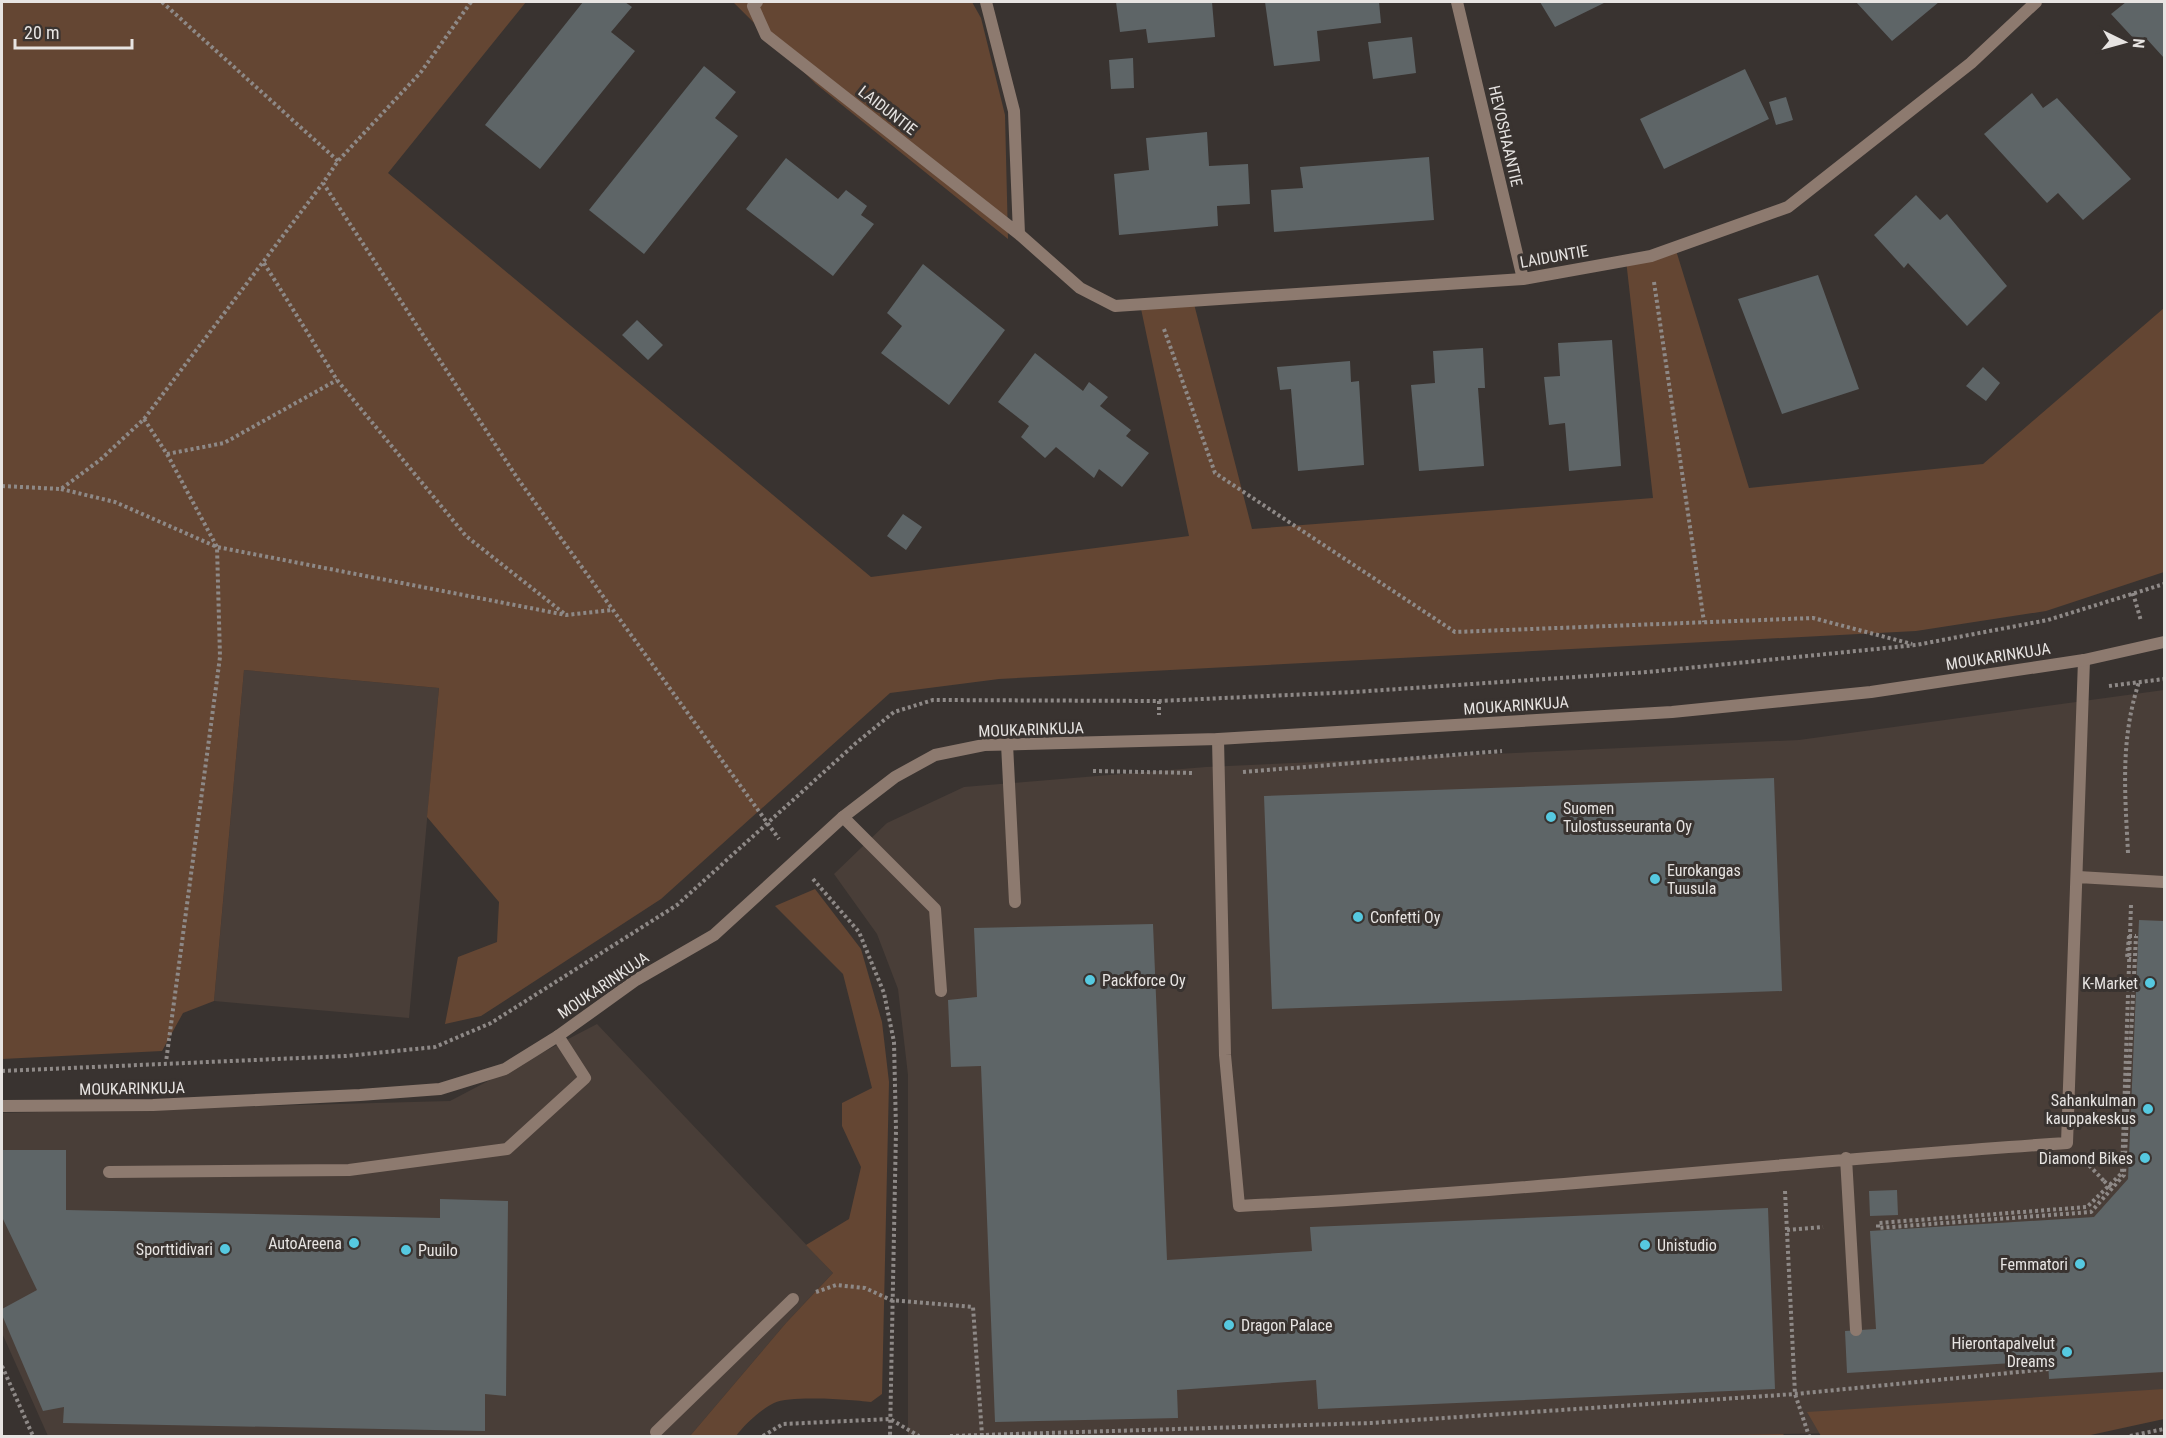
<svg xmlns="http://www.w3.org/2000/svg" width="2166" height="1438" font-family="'Roboto Condensed',sans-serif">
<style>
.built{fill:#493e38}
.green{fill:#644633}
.building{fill:#5e6567}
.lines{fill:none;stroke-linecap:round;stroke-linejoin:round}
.path{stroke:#8e8987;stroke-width:4;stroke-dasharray:3 3;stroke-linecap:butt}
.service{stroke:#8d7a6f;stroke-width:12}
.minor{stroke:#8d7a6f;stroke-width:12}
.path-bridge{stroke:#8e8987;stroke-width:4;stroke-dasharray:3 3;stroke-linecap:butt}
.poi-dot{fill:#56c9e0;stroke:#393330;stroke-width:2}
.labels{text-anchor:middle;stroke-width:6;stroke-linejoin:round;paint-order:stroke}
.street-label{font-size:16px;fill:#e7e4e2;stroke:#393330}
.poi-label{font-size:16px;fill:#e7e4e2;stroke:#393330;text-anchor:start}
</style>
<rect width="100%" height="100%" fill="#393330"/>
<path class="built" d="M244,670L439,688L409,1018L214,1001Z
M2164,690V1408L1973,1431L1658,1436H908V1075L898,989L877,934L834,874L887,823L964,787L1206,767L1799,740Z
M597,1024L833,1273L786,1323L690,1436H48L2,1333V1113L450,1101Z"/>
<path class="green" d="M2,2H526L388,173L871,577L1189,536L1140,304L1193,300L1252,529L1653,498L1626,260L1675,247L1749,488L1983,464L2164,308V572L2046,611L1916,631L999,679L890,693L661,899L481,1016L445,1024L458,957L497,942L499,902L427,817L439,688L244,670L214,1001L183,1013L162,1051L2,1059Z
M733,2H972L981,18L1005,115L1008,239L816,84Z
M815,889L861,949L882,1022L889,1082L882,1394L871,1402C850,1400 792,1395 774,1403C761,1409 744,1425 736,1436H690L786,1323L833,1273L806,1245L849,1219L861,1167L842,1126V1103L872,1088L843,974L775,906Z
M2164,1389V1419L2086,1436H1821L1807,1412Z
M1783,1434L1785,1436H1658Z"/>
<path class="building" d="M583,2H625L632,7L611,32L635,51L540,169L485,125Z
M1116,2H1212L1215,37L1148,43L1146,29L1120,32Z
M1265,2H1379L1381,23L1317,31L1320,61L1274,66Z
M1540,2H1606L1555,27Z
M1856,2H1939L1892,41Z
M2126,2H2164V58L2145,37L2136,41L2111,14Z
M1412,37L1416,73L1373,79L1368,42Z
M1133,58L1134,88L1111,89L1109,60Z
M704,66L736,92L715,118L738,136L644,254L589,210Z
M1745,69L1769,119L1664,169L1640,119Z
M2032,93L2043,108L2057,98L2131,179L2083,220L2058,193L2047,203L1984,134Z
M1786,97L1793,120L1776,125L1769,102Z
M1207,132L1209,166L1248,164L1250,204L1217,206L1218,226L1119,235L1114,174L1149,170L1146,138Z
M1429,157L1434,220L1274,232L1271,190L1303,188L1300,167Z
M786,158L838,199L846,190L867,206L861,215L874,224L833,276L746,209Z
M1916,195L1940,220L1947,214L2007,286L1967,326L1908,263L1904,268L1874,235Z
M923,264L1005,330L949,405L881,353L902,326L887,313Z
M1818,275L1859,389L1782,414L1738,299Z
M637,320L663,345L648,360L622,335Z
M1612,340L1621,466L1569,471L1565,423L1549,425L1544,377L1560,376L1558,343Z
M1483,348L1485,388H1478L1484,466L1419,471L1411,385L1435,383L1433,351Z
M1035,353L1083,391L1089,382L1108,397L1100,406L1131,430L1126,436L1149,453L1122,487L1099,469L1094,478L1056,447L1045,458L1021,437L1029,426L998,402Z
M1350,361L1351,382L1359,381L1364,465L1298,471L1291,389L1280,390L1277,367Z
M1983,367L2000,383L1986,401L1966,386Z
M903,514L922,527L906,550L887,536Z
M1774,778L1782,991L1272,1009L1264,796Z
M2139,920L2164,921V1372L2049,1379L2048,1361L1847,1373L1845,1331L1876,1329L1870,1231L2094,1217L2128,1179Z
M1153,924L1167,1260L1312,1251L1310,1227L1768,1208L1775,1389L1318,1409L1316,1380L1177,1390L1178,1418L995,1422L981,1066L951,1067L948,1000L977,997L974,928Z
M2,1150H66V1210L440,1218V1199L508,1201L506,1396L485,1394V1431L63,1423L64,1407L43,1411L2,1315V1309L37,1290L2,1217Z
M1897,1190L1898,1215L1870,1216L1869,1191Z"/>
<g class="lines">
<path class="path" d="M162,2L338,161
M471,2L421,72L338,161L323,183L518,479L779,839
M264,263L337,380L466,536L566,615
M1654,282L1704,622
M1164,329L1215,473L1455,632L1813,618L1912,644
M144,419L167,454L217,547L220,657L166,1062
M167,454L224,443L337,380
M2,486L61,489L100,460L144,419L323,183
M61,489L115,502L217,547L566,615L612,610
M2133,593L2141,621
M2109,686L2164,679
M1159,701V715
M1093,771L1194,773
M1243,772L1502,751
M2128,853C2125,793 2120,740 2139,682
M813,879L859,932L884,993L894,1042L896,1130L890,1436
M2131,905L2122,1173L2087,1207L1878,1223V1228L2091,1212L2124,1175L2136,936
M2129,936L2127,958L2131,959
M2,1071L346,1056L435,1047L491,1023L677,905L856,743L894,712L933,700L1159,701L1354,692L1648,672L1916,645L2048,620L2164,584
M2085,1161L2104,1181
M1785,1191L1795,1394L1809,1436
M1787,1230L1823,1227
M816,1292L836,1285L865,1288L891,1300L973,1307L982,1435
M2,1366L33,1436
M763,1436L783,1424L890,1419L919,1436
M950,1436L1371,1423L1795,1394L2049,1369
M2130,1436L2164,1429"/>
<path class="service" d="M1218,739L1225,1055L1239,1206C1515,1193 1791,1161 2067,1143L2084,660
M1007,744L1015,902
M843,817L935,909L941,991
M2078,877L2164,882
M1846,1158L1856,1330
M109,1172L349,1170L507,1149L585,1078L558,1036
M656,1432L793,1299"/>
<path class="minor" d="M757,2L753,6L766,35L1019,234L1080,288L1115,306L1523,279L1651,256L1788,207L1971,63L2036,2
M986,2L1014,111L1019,234
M1457,2L1523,279
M2,1106L153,1105L360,1095L440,1089L505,1069L558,1036L636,980L714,935L843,817L895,777L935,755L984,745L1218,739L1672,712L1871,692L2084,660L2164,642"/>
<path class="path-bridge" d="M2129,936H2136
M2104,1181L2112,1189"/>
</g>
<g class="poi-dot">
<circle cx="1551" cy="817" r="6"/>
<circle cx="1655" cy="879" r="6"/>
<circle cx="1358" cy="917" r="6"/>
<circle cx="1090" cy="980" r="6"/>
<circle cx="2150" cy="983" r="6"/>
<circle cx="2148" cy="1109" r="6"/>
<circle cx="2145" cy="1158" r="6"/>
<circle cx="354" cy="1243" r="6"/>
<circle cx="1645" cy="1245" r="6"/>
<circle cx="225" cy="1249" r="6"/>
<circle cx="406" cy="1250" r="6"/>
<circle cx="2080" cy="1264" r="6"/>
<circle cx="1229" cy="1325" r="6"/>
<circle cx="2067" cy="1352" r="6"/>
</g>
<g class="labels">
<g class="street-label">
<text transform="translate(888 110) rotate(38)" y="6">LAIDUNTIE</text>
<text transform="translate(1506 136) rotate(77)" y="6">HEVOSHAANTIE</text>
<text transform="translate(1554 256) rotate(-10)" y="6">LAIDUNTIE</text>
<text transform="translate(1998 656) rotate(-9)" y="6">MOUKARINKUJA</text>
<text transform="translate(1516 705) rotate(-4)" y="6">MOUKARINKUJA</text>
<text transform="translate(1031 729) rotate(-2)" y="6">MOUKARINKUJA</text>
<text transform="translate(603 985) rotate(-34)" y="6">MOUKARINKUJA</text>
<text transform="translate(132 1088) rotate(-1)" y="6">MOUKARINKUJA</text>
</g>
<g class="poi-label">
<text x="1563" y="814">Suomen<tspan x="1563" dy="18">Tulostusseuranta Oy</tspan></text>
<text x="1667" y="876">Eurokangas<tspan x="1667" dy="18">Tuusula</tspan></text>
<text x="1370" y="923">Confetti Oy</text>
<text x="1102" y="986">Packforce Oy</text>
<text x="2138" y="989" text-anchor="end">K-Market</text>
<text x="2136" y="1106" text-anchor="end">Sahankulman<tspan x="2136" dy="18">kauppakeskus</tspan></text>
<text x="2133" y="1164" text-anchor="end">Diamond Bikes</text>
<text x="342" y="1249" text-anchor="end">AutoAreena</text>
<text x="1657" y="1251">Unistudio</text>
<text x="213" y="1255" text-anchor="end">Sporttidivari</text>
<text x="418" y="1256">Puuilo</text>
<text x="2068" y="1270" text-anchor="end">Femmatori</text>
<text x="1241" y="1331">Dragon Palace</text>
<text x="2055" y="1349" text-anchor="end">Hierontapalvelut<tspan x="2055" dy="18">Dreams</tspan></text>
</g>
</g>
<rect width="2166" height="1438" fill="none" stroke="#e7e4e2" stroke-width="6"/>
<g transform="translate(2124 42) rotate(95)" stroke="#393330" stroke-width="4.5" paint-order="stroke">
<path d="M0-4.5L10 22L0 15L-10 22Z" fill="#e7e4e2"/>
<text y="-9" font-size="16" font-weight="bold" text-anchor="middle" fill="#e7e4e2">N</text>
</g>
<path d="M15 39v9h117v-9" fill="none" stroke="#e7e4e2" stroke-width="3"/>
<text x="24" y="39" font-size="18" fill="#e7e4e2" stroke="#393330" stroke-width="4.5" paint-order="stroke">20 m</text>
</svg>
